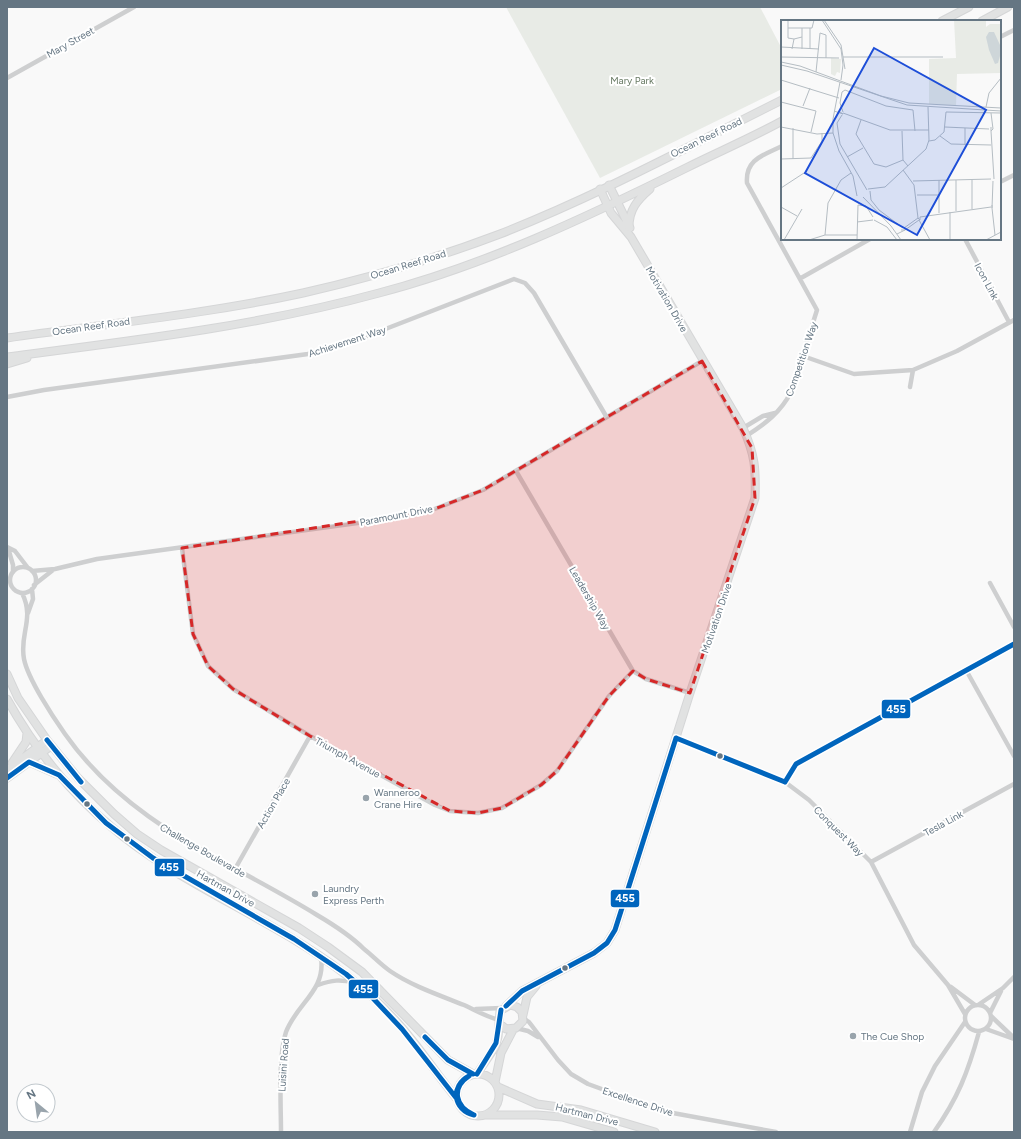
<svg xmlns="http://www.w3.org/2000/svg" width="1021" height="1139" font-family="Figtree,sans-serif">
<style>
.green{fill:#e8ebe6}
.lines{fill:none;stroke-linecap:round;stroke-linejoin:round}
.secondary-casing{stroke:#d5d6d7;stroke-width:9}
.primary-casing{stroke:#d5d6d7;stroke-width:9}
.street{stroke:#cecfd0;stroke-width:4.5}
.secondary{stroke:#e1e2e2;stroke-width:7}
.primary{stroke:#e1e2e2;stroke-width:7}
.bus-1-casing{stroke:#fff;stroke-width:8}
.bus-1{stroke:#0065bd;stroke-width:5}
.marked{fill:#d62828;fill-opacity:0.2;stroke:#d62828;stroke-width:3;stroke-dasharray:8 5;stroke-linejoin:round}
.bus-dot{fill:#657683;stroke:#fff;stroke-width:1.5}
.poi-dot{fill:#99a4ac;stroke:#fff;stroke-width:1.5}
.labels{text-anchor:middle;stroke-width:4;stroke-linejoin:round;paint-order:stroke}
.street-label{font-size:10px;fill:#657683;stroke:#fff}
.park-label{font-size:10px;fill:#687a64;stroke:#fff}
.poi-label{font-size:10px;fill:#657683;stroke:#fff;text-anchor:start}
.inset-road{fill:none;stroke:#b5bdc3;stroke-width:1}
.view{fill:#1d4ed8;fill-opacity:0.15;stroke:#1d4ed8;stroke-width:2}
.inset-edge{fill:none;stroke:#657683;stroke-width:2}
.line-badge{stroke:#fff;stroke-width:1.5}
.badge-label{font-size:11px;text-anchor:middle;font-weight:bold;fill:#fff}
</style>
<rect width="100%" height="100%" fill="#f9f9f9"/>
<path class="green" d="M506,7H760L782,49V89L600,178Z"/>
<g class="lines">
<defs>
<path id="secondary" d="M609,185L630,228
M7,674L18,698L47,740L78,778L114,814L137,834L161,850L299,928L328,947L362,972L448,1060L473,1074
M7,699C43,764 91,817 153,858C215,899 285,928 345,974C369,992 393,1016 412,1040C428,1060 441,1080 457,1099
M29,762L56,774
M12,763L26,742L27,733
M7,770L47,740
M7,778L51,746
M506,1006L522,991L594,953L607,943L615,930L690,693L755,498C756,468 755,455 743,428L631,237L611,213L600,189
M523,1015L527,997L536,986
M477,1074L495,1047L498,1037L500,1011L510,1005L517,1007L522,1012L523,1021L516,1028L506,1029L500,1024
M457 1095a21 21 0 1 1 42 0a21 21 0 1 1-42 0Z
M495,1082L501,1053L513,1030
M498,1087L537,1104L581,1110L655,1132
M485,1115H537L562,1117L614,1132"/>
<path id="primary" d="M942,21L969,7
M982,21L1008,7
M629,227C629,210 637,200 650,189
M7,338C106,324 206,314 303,293C369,278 437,258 500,234C597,196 689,146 782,100
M7,357C131,341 258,326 379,293C486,265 587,217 686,168C718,152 751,138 782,121
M7,364L27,358"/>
</defs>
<use href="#secondary" class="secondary-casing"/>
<use href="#primary" class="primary-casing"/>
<path class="street" d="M1000,37L1014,30
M7,78L134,7
M1000,182L1014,175
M965,239L1009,322
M801,278L870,239
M803,356L854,374L913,370L957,351L1014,320
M910,387L913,370
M7,397L44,390L308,354L370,335L514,279L525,283L534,293L606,416
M743,428L763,416L775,413
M746,436C765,424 781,412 791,392L817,310L747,183C745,159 764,155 782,146
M516,471L633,671L646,679L690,693
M7,547L15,551L28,568
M8,548L13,565V572
M182,548L193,634L208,666L233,689L310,736L435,805L450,811L478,813L502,808L541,785L557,771L609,696L633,671
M10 580a13 13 0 1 1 26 0a13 13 0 1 1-26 0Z
M32,571L55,569L97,559L401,517L432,510L483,490L702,361
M990,583L1014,627
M34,585L53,570
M22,593C35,619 19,634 24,659C28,679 53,717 65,734C129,825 226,859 317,915C334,925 350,935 364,949C373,956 380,964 390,971C412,986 439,995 464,1005C475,1010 487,1017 499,1020
M28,613L33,599L32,589
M966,670L1014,756
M676,738L785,782L809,800L871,862L914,945L948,985L965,1014
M785,782L796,764L1014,644
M871,862L1014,784
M235,869L310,736
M318,985C332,980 340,979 355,983
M951,987L975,1005
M965 1018a13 13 0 1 1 26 0a13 13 0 1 1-26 0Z
M978,1005L1003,988L1014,977
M476,1009L502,1008
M990,1013L1001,991
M991,1016L1014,1038
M523,1018L529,1022L558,1060L571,1074L588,1084L662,1111L776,1132
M516,1028L528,1031L538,1037
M986,1029L1014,1039
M281,1132C281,1106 278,1055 286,1032C297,1003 326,991 321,957
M910,1132L922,1092L935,1066L965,1022
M934,1132C958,1098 968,1072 979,1032"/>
<use href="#secondary" class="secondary"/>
<use href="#primary" class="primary"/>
<defs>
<path id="bus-1" d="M676,738L785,782
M47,740L81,782
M7,778L29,762L59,775L106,823L153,858L294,939L346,974L368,993L402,1029L457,1099
M785,782L796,764L1014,644
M506,1006L522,991L594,953L607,943L615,930L676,738
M425,1037L448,1060L473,1074
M477,1074L496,1043L501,1010
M469,1076C451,1088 455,1107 474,1115
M469,1076C450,1086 453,1110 474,1115"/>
</defs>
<use href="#bus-1" class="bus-1-casing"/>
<use href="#bus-1" class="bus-1"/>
</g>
<path class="marked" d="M702,361L752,448L755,498L690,693L646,679L633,671L609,696L557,771L541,785L502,808L478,813L450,811L310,736L233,689L208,666L193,634L182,548L432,510L483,490Z"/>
<g class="bus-dot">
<circle cx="720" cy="756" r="3.5"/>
<circle cx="87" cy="804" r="3.5"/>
<circle cx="127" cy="839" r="3.5"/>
<circle cx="565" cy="968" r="3.5"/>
</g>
<g class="poi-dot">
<circle cx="366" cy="798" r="4"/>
<circle cx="315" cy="894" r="4"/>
<circle cx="853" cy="1036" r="4"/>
</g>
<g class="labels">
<g class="street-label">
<text transform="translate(70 42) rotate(-29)" y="4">Mary Street</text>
<text transform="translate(706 137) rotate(-26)" y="4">Ocean Reef Road</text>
<text transform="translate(408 264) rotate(-17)" y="4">Ocean Reef Road</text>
<text transform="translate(987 281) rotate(62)" y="4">Icon Link</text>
<text transform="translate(667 299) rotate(60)" y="4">Motivation Drive</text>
<text transform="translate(91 326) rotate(-8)" y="4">Ocean Reef Road</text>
<text transform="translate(347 341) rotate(-18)" y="4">Achievement Way</text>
<text transform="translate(801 359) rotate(-71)" y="4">Competition Way</text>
<text transform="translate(396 515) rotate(-11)" y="4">Paramount Drive</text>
<text transform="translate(590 598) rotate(60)" y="4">Leadership Way</text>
<text transform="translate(716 618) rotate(-71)" y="4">Motivation Drive</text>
<text transform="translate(348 757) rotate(29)" y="4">Triumph Avenue</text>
<text transform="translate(273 803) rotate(-60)" y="4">Action Place</text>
<text transform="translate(943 823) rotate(-29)" y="4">Tesla Link</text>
<text transform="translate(839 831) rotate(45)" y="4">Conquest Way</text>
<text transform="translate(203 850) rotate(30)" y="4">Challenge Boulevarde</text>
<text transform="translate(226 888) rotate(29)" y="4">Hartman Drive</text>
<text transform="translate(283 1065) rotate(-86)" y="4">Luisini Road</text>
<text transform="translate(638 1101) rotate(18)" y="4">Excellence Drive</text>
<text transform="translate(587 1114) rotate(14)" y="4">Hartman Drive</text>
</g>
<g class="park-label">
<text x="632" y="84">Mary Park</text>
</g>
<g class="poi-label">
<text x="374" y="796">Wanneroo<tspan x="374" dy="12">Crane Hire</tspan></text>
<text x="323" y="892">Laundry<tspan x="323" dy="12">Express Perth</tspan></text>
<text x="861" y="1040">The Cue Shop</text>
</g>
</g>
<g transform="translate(781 20)">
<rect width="220" height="220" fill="#f9f9f9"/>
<path d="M173,0H205V7L209,4H220V53L176,54L175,86L148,84V39L175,38ZM50,38L60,39L59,53L56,52L54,56L50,54Z" fill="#e8ebe6"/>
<path d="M208,12H213L219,25V36L217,43L214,44L208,30L205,17Z" fill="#ced6d9"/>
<path class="inset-road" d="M7,0V18L13,19M41,0L60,29L62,45L60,60M43,0L60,25L64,49M7,8H31L33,0M29,8V29M0,27L38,29M11,29L13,19L21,17M21,29V8M0,37L58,38M62,37H162M0,42L19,46L100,76L128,83L220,88M0,45L26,51L126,85L220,91M35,52L39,13L45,15V38M0,60L58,78M59,62L52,99V113L58,131L72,156L76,176M0,82L35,91L30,112M22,86L29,68M205,87L208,73L220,58M53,91L62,94L59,92M62,92L59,83L61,72L64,70L105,86L132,90L134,111M62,93L109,110H148M210,93L212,109L210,111V107M61,95L56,103L59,124L86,170M80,100L75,114L93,144L105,147L122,140M0,107L36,114L52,113M164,107L208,109M121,111L122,140L127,146M210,111L213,159M159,116L170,124L210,125M148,121L154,120L163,112L165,92L220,93M184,125V108M66,137L82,128M0,139L30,138L41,121V113M12,139V108M122,150L133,165L137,198M158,160V193M191,160V189M132,161L210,159M0,168L26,151M87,169L104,167L145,129L148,120L147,87M89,171L90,180L98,190L122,208M136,175H158M82,177L110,206L120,220M211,185V188L212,161M0,187L16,196M211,188L214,215M175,191V160M139,197L210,187M93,200L106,207L116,220M138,200L149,220M76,202L92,200M123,208L137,198L139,200V197M124,210L138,200M116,214L124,210H120M44,215L47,183L60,160L70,153M3,220L21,189M28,220L44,215H76M76,220L77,185L85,186L92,197M169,220V192M205,220L220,212"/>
<path class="view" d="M93,28L205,90L136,215L24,153Z"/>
<rect width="220" height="220" class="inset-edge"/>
</g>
<g class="line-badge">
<rect x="881" y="699" width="30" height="20" rx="4" fill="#0065bd"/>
<rect x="154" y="858" width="31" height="19" rx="4" fill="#0065bd"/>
<rect x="610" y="889" width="30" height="19" rx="4" fill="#0065bd"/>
<rect x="348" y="979" width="31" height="20" rx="4" fill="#0065bd"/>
</g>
<g class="badge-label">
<text x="896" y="713">455</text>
<text x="169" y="871">455</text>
<text x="625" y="902">455</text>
<text x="363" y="993">455</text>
</g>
<rect width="1021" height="1139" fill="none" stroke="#657683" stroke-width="16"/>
<g transform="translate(36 1103) rotate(331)"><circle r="19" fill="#ffffff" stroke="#c1c8cd"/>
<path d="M0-3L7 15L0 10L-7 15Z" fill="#99a4ac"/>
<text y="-6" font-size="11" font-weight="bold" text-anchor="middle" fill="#657683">N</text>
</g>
</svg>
